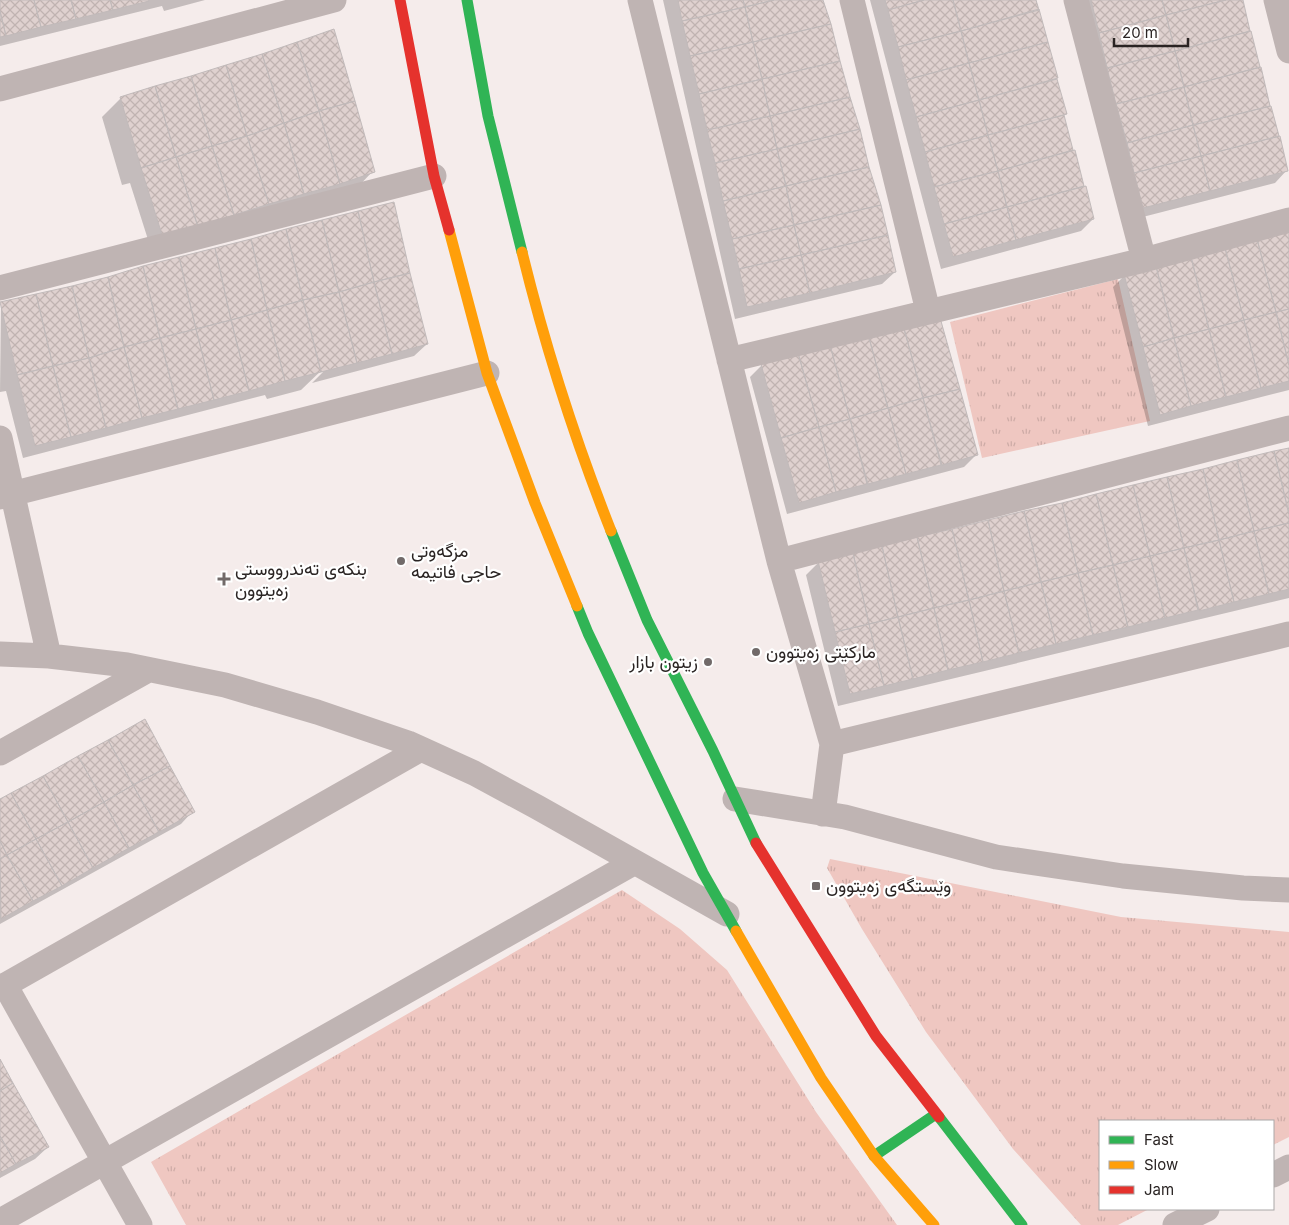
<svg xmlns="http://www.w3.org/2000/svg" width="1289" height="1225" font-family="Inter,Vazirmatn,sans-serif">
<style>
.grass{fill:url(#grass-tufts)}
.shadow{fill:#0003}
.building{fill:url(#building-cross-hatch);stroke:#c1baba}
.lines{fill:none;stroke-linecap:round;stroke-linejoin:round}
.street{stroke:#bfb4b3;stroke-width:25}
.fast{stroke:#30b455;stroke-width:11}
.slow{stroke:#ff9f0a;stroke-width:11}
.jam{stroke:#e5322d;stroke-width:11}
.poi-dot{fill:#716a69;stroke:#fff;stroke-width:2}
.labels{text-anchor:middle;stroke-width:4.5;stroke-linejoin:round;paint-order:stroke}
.poi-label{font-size:18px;fill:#2a2423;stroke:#fff;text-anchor:start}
</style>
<defs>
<pattern id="grass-tufts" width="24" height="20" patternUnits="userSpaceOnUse" patternTransform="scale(1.25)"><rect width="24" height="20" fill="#efc7c1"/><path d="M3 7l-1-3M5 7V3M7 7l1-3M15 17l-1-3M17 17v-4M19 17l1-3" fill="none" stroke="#cdaba6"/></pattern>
<pattern id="building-cross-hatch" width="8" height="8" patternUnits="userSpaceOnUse" patternTransform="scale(1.25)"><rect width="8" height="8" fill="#dfd1cf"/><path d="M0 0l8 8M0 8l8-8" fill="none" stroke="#c0b3b1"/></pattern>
</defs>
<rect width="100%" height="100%" fill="#f5eceb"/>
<path class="grass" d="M1118,279L1150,421L982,458L950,322Z
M830,859L1121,917L1289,932V1137L1273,1145V1121H1100V1209H1149L1118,1225H1081L1013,1149L926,1032L862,929L827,868Z
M622,890L680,929L727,970L816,1112L897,1225H186L151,1162Z"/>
<path class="shadow" d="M0,0H205L164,11L162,6L0,46Z
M663,0H822L895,272L882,284L735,319Z
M870,0H1036L1065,114L1063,116L1093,219L1081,231L941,269Z
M1075,0H1242L1287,170L1275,183L1131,220Z
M121,98L373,171L355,190L151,249L130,183L122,185L102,117Z
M1289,233V390L1148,426L1113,287L1125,275Z
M1,304L427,344L414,356L312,383L326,369L325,367L301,390L267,399L265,395L23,458L6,391L0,392Z
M938,316L976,455L964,467L787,514L750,377L762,365Z
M1289,449V598L838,706L806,575L819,562Z
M0,801L193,811L181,824L0,924Z
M0,1062L48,1147L35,1159L0,1178Z"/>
<path class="building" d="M0,0H34L41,27L6,36L0,11Z
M34,0H71L76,19L41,27Z
M71,0H110L113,10L76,19Z
M110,0H149V1L113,10Z
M678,0H743L745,7L682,21Z
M743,0H774L745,7Z
M774,0H823L831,24L753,42L745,7Z
M885,0H924L888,10Z
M924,0H953L961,31L898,47L888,10Z
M953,0H1036L1039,10L961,31Z
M1091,0H1162L1166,15L1099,33Z
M1162,0H1226L1166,15Z
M1226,0H1243L1250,31L1175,51L1166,15Z
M745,7L753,42L690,56L682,21Z
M1039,9L1048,42L969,63L961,31Z
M0,11L6,36L0,37Z
M1166,15L1175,51L1107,68L1099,33Z
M831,24L840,61L762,79L753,42Z
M334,29L355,101L319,111L297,42Z
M961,31L969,63L906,80L898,47Z
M1251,31L1260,67L1184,87L1175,51Z
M297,42L319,111L284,123L262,54Z
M753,42L762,79L699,94L690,56Z
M1048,42L1058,78L979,100L969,63Z
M1175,51L1184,87L1116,104L1107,68Z
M262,54L284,123L247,136L226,65Z
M840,61L850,97L770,116L762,79Z
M969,63L979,100L916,117L906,80Z
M226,65L247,136L212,146L191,76Z
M1261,67L1270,106L1193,125L1184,87Z
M191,76L212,146L176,157L155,86Z
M762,79L770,116L707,130L699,94Z
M1057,79L1067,114L988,135L979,100Z
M155,86L176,157L141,168L120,97Z
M1184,87L1193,125L1127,143L1116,104Z
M850,97L860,129L777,149L770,116Z
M979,100L988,135L925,152L916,117Z
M355,101L375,172L340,184L319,111Z
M1271,106L1279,136L1201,156L1193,125Z
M319,111L340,184L304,194L284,123Z
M1064,115L1073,150L998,171L988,135Z
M770,116L777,149L715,163L707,130Z
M284,123L304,194L269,204L247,136Z
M1193,125L1201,156L1134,173L1127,143Z
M860,129L869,167L786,186L777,149Z
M988,135L998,171L934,187L925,152Z
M247,136L269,204L234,215L212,146Z
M1280,136L1288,171L1210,191L1201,156Z
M212,146L234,215L198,227L176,157Z
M777,149L786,186L723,201L715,163Z
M1075,150L1084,186L1007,207L998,171Z
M1201,156L1210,191L1143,208L1134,173Z
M176,157L198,227L163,238L141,168Z
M869,167L881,205L794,225L786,186Z
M998,171L1007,207L944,224L934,187Z
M786,186L794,225L732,239L723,201Z
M1086,186L1094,219L1016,240L1007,207Z
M394,202L410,273L374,282L358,211Z
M881,205L888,235L801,255L794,225Z
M1007,207L1016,240L953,257L944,224Z
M358,211L374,282L339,292L322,220Z
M322,220L339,292L303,300L286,229Z
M794,225L801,255L739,269L732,239Z
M286,229L303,300L267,310L251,239Z
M1289,231V309L1276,312L1257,239Z
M888,235L896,272L810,293L801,255Z
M251,239L267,310L231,320L215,248Z
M1257,239L1276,312L1244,320L1225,248Z
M215,248L231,320L196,329L179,257Z
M1225,248L1244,320L1209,329L1191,257Z
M801,255L810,293L747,307L739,269Z
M179,257L196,329L160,338L143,266Z
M1191,257L1209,329L1174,338L1156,266Z
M143,266L160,338L124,347L108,277Z
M1156,266L1174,338L1143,347L1124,274Z
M410,273L428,344L392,354L374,282Z
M108,277L124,347L89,358L72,286Z
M374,282L392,354L357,363L339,292Z
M72,286L89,358L53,366L36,294Z
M339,292L357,363L321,372L303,300Z
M36,294L53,366L17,375L0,302Z
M303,300L321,372L285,381L267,310Z
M1289,309V365L1276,312Z
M267,310L285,381L249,391L231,320Z
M1276,312L1289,365V381L1261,388L1244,320Z
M939,314L960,389L923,398L903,325Z
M231,320L249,391L214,400L196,329Z
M1244,320L1261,388L1226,397L1209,329Z
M903,325L923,398L888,408L868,334Z
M196,329L214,400L178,409L160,338Z
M1209,329L1226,397L1191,406L1174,338Z
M868,334L888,408L850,419L830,345Z
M160,338L178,409L142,418L124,347Z
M1174,338L1191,406L1160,415L1143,347Z
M830,345L850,419L819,427L798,353Z
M124,347L142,418L106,428L89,358Z
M798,353L819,427L781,438L761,364Z
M89,358L106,428L71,437L53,366Z
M53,366L71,437L35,446L17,375Z
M960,389L978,455L942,465L923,398Z
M923,398L941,465L906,474L888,408Z
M888,408L906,474L868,484L850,419Z
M850,419L867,484L836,492L819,427Z
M819,427L836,492L799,503L781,438Z
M1289,448V514L1274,451Z
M1274,451L1289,514V523L1254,531L1237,460Z
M1237,460L1254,531L1219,540L1203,469Z
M1203,469L1219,540L1184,548L1167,477Z
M1167,477L1184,548L1150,556L1133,485Z
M1133,485L1150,556L1113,565L1096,494Z
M1096,494L1113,565L1078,573L1062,503Z
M1062,503L1078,573L1041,582L1024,511Z
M1024,511L1041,582L1004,591L988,520Z
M988,520L1004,591L969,600L952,529Z
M1289,523V589L1269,594L1254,531Z
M952,529L969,600L934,608L917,537Z
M1254,531L1269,594L1234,602L1219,540Z
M917,537L934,608L898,617L882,546Z
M1219,540L1234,602L1199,611L1184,548Z
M882,546L898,617L869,624L853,553Z
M1184,548L1198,610L1165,618L1150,556Z
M853,553L869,624L835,632L818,561Z
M1150,556L1165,618L1128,627L1113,565Z
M1113,565L1128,627L1093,635L1078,573Z
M1078,573L1093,635L1056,644L1041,582Z
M1041,582L1056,644L1019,653L1004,591Z
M1004,591L1019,653L983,662L969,600Z
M969,600L983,662L948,670L934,608Z
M934,608L948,670L913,679L898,617Z
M898,617L913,679L884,686L869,624Z
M869,624L884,686L850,694L835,632Z
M145,719L170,766L133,785L108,740Z
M108,740L133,785L104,802L78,756Z
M78,756L104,802L68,822L43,776Z
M170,766L195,812L159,832L133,785Z
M43,776L68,822L36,839L11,793Z
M133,785L159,832L129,848L104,802Z
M11,793L36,839L7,855L0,841V799Z
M104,802L129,848L93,868L68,822Z
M68,822L93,868L62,886L36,839Z
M36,839L62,886L33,901L7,855Z
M0,841L7,855L0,859Z
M7,855L33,901L1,919L0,859Z
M0,1059L13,1083L0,1091Z
M13,1083L49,1147L16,1164L0,1136V1091Z
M0,1136L16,1164L0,1173Z"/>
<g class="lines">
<path class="street" d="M640,0L779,561L832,744L823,814
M852,0L928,311
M1076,0L1144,260
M1276,0L1289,51
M0,89L334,0
M0,288L434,176
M729,360L1144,260L1289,220
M0,438L49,656
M0,497L487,373
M779,561L1289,428
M0,654L49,656L127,665L225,685L317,712L408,743L474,773L537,807L727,914
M832,744L1289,634
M0,753L148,670
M735,799L845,817L996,857L1123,876L1243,888L1289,890
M5,985L140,1225
M0,988L421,749
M1273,1175L1289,1167
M0,1221L635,862
M1175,1225L1207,1209"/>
<path class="fast" d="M467,0L488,116L522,252
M611,531L647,620L713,751L756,843
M577,606L588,633L703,873L736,931
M939,1117L1022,1225
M874,1156L936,1114"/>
<path class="slow" d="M449,230L487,373L535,503L577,606
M522,252C545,346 575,440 611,531
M736,931L821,1078L874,1156L934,1225"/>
<path class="jam" d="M400,0L434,176L449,230
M756,843L876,1036L939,1117"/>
</g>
<g class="poi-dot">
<circle cx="401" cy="561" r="5"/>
<path d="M221.5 571.5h5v5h5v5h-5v5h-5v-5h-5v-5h5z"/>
<circle cx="756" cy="652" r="5"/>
<circle cx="708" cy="662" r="5"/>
<rect x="811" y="881" width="10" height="10" rx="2.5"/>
</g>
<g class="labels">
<g class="poi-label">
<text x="411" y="557">مزگەوتی<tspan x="411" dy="21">حاجی فاتیمە</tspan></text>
<text x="235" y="575">بنکەی تەندرووستی<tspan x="235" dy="21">زەیتوون</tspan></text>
<text x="766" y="658">مارکێتی زەیتوون</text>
<text x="698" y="668" text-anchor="end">زيتون بازار</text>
<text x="826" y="892">وێستگەی زەیتوون</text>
</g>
</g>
<rect x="1099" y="1120" width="175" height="90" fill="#ffffff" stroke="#aaa7a7"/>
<rect x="1109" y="1136" width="25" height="8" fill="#30b455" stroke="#aaa7a7"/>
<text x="1144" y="1145" font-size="15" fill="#2a2423">Fast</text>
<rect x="1109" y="1161" width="25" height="8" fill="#ff9f0a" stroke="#aaa7a7"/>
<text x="1144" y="1170" font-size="15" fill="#2a2423">Slow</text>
<rect x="1109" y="1186" width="25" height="8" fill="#e5322d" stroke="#aaa7a7"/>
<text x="1144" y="1195" font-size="15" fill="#2a2423">Jam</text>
<path d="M1114 38v8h74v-8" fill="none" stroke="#2a2423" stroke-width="2.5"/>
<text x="1122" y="38" font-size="15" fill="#2a2423" stroke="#ffffff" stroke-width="4" paint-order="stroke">20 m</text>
</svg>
